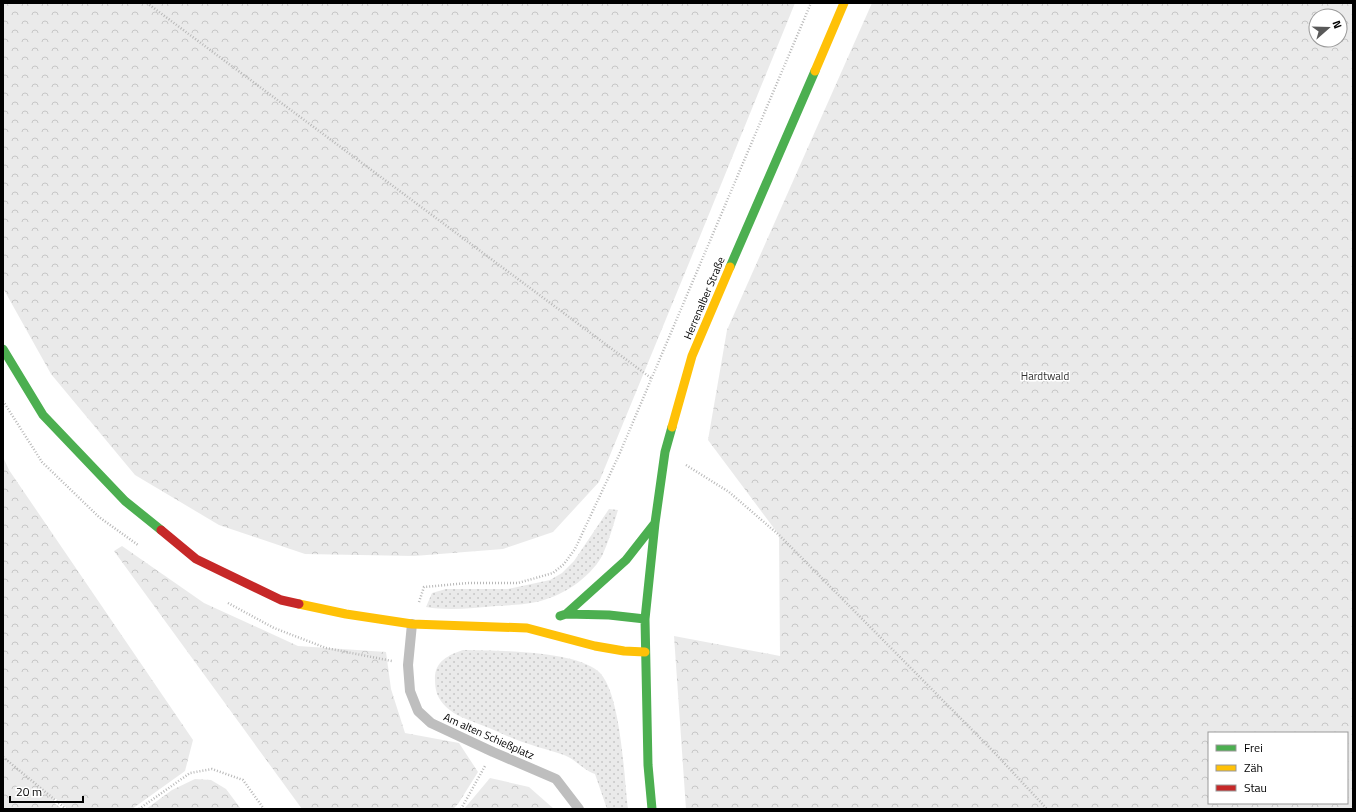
<svg xmlns="http://www.w3.org/2000/svg" width="1356" height="812" font-family="'Titillium Web',sans-serif">
<style>
.grass{fill:url(#grass-dots)}
.forest{fill:url(#forest-crowns);fill-rule:evenodd}
.lines{fill:none;stroke-linecap:round;stroke-linejoin:round}
.path{stroke:#b8b8b8;stroke-width:2.5;stroke-dasharray:1 2;stroke-linecap:butt}
.lane{stroke:#bebebe;stroke-width:10}
.fast{stroke:#4caf50;stroke-width:9}
.slow{stroke:#ffc107;stroke-width:9}
.jam{stroke:#c62828;stroke-width:9}
.labels{text-anchor:middle;stroke-width:3;stroke-linejoin:round;paint-order:stroke}
.street-label{font-size:11px;fill:#000;stroke:#fff}
.park-label{font-size:11px;fill:#303030;stroke:#fff}
</style>
<defs>
<pattern id="grass-dots" width="8" height="8" patternUnits="userSpaceOnUse"><rect width="8" height="8" fill="#eaeaea"/><path d="M2 2h.1M6 6h.1" fill="none" stroke="#c7c7c7" stroke-width="1.8" stroke-linecap="round"/></pattern>
<pattern id="forest-crowns" width="20" height="18" patternUnits="userSpaceOnUse"><rect width="20" height="18" fill="#eaeaea"/><path d="M2 6a3 3 0 1 1 6 0M12 15a3 3 0 1 1 6 0" fill="none" stroke="#c7c7c7"/></pattern>
</defs>
<rect width="100%" height="100%" fill="#fff"/>
<path class="grass" d="M609,509L618,510C613,526 609,541 602,556C589,579 561,597 536,602C523,605 509,605 496,606C473,608 449,611 426,607L432,593L446,589H508L550,580L562,573L574,561Z
M463,650C497,651 572,650 598,671C621,690 624,778 628,809H607L595,774C583,770 575,759 564,755C546,749 529,745 512,738C502,734 493,729 484,726C467,719 449,715 439,698C436,693 435,686 435,680C434,662 448,655 463,650Z"/>
<path class="forest" d="M3,3H795L696,246L599,482L553,532L503,549L414,556L305,554L219,525L135,475L51,374L3,288Z
M872,3H1353V809H686L674,636L780,656L779,535L708,440L727,330ZM1316,16H1340V40H1316ZM1209,733H1347V803H1209Z
M3,457L9,470L54,536L193,740L185,771L132,809H68L55,798L53,802L62,809H3Z
M122,546L204,603L298,646L386,652L391,689L405,733L459,743L478,772L458,804L453,809H302L114,551Z
M490,778L529,787L554,809H464Z
M195,779L211,780L226,789L241,809H146L172,790Z"/>
<g class="lines">
<path class="path" d="M147,3L651,378
M3,401L42,462L99,517L138,545
M686,465L729,492L779,535L993,751L1047,809
M419,602L424,587L468,583H518L553,573L564,564L575,549L619,455L811,3
M228,603L274,628L326,648L392,661
M3,757L66,809
M139,809L190,773L212,769L243,780L264,809
M461,809L485,766"/>
<path class="lane" d="M412,624L408,665L410,691L418,711L431,723L493,752L556,779L579,809"/>
<path class="fast" d="M730,267L815,71
M3,349L43,415L125,501L161,530
M566,614L626,560L655,523
M560,616L566,614L609,615L645,619
M652,809L648,765L645,619L655,523L665,452L672,427"/>
<path class="slow" d="M815,71L844,3
M672,427L692,356L730,267
M299,604L346,614L412,624L527,628L595,646L624,651L645,652"/>
<path class="jam" d="M161,530L196,559L281,600L299,604"/>
</g>
<g class="labels">
<g class="street-label">
<text transform="translate(704 298) rotate(-67)" y="4">Herrenalber Straße</text>
<text transform="translate(489 736) rotate(24)" y="4">Am alten Schießplatz</text>
</g>
<g class="park-label">
<text x="1045" y="380">Hardtwald</text>
</g>
</g>
<rect width="1356" height="812" fill="none" stroke="#000000" stroke-width="8"/>
<rect x="1208" y="732" width="140" height="72" fill="#ffffff" stroke="#999999"/>
<rect x="1216" y="745" width="20" height="6" fill="#4caf50" stroke="#999999"/>
<text x="1244" y="752" font-size="12" fill="#000000">Frei</text>
<rect x="1216" y="765" width="20" height="6" fill="#ffc107" stroke="#999999"/>
<text x="1244" y="772" font-size="12" fill="#000000">Zäh</text>
<rect x="1216" y="785" width="20" height="6" fill="#c62828" stroke="#999999"/>
<text x="1244" y="792" font-size="12" fill="#000000">Stau</text>
<g transform="translate(1328 28) rotate(70)"><circle r="19" fill="#ffffff" stroke="#999999"/>
<path d="M0-3L7 15L0 10L-7 15Z" fill="#595959"/>
<text y="-6" font-size="11" font-weight="bold" text-anchor="middle" fill="#000000">N</text>
</g>
<path d="M10 796v6h73v-6" fill="none" stroke="#000000" stroke-width="2"/>
<text x="16" y="796" font-size="12" fill="#000000" stroke="#ffffff" stroke-width="3" paint-order="stroke">20 m</text>
</svg>
